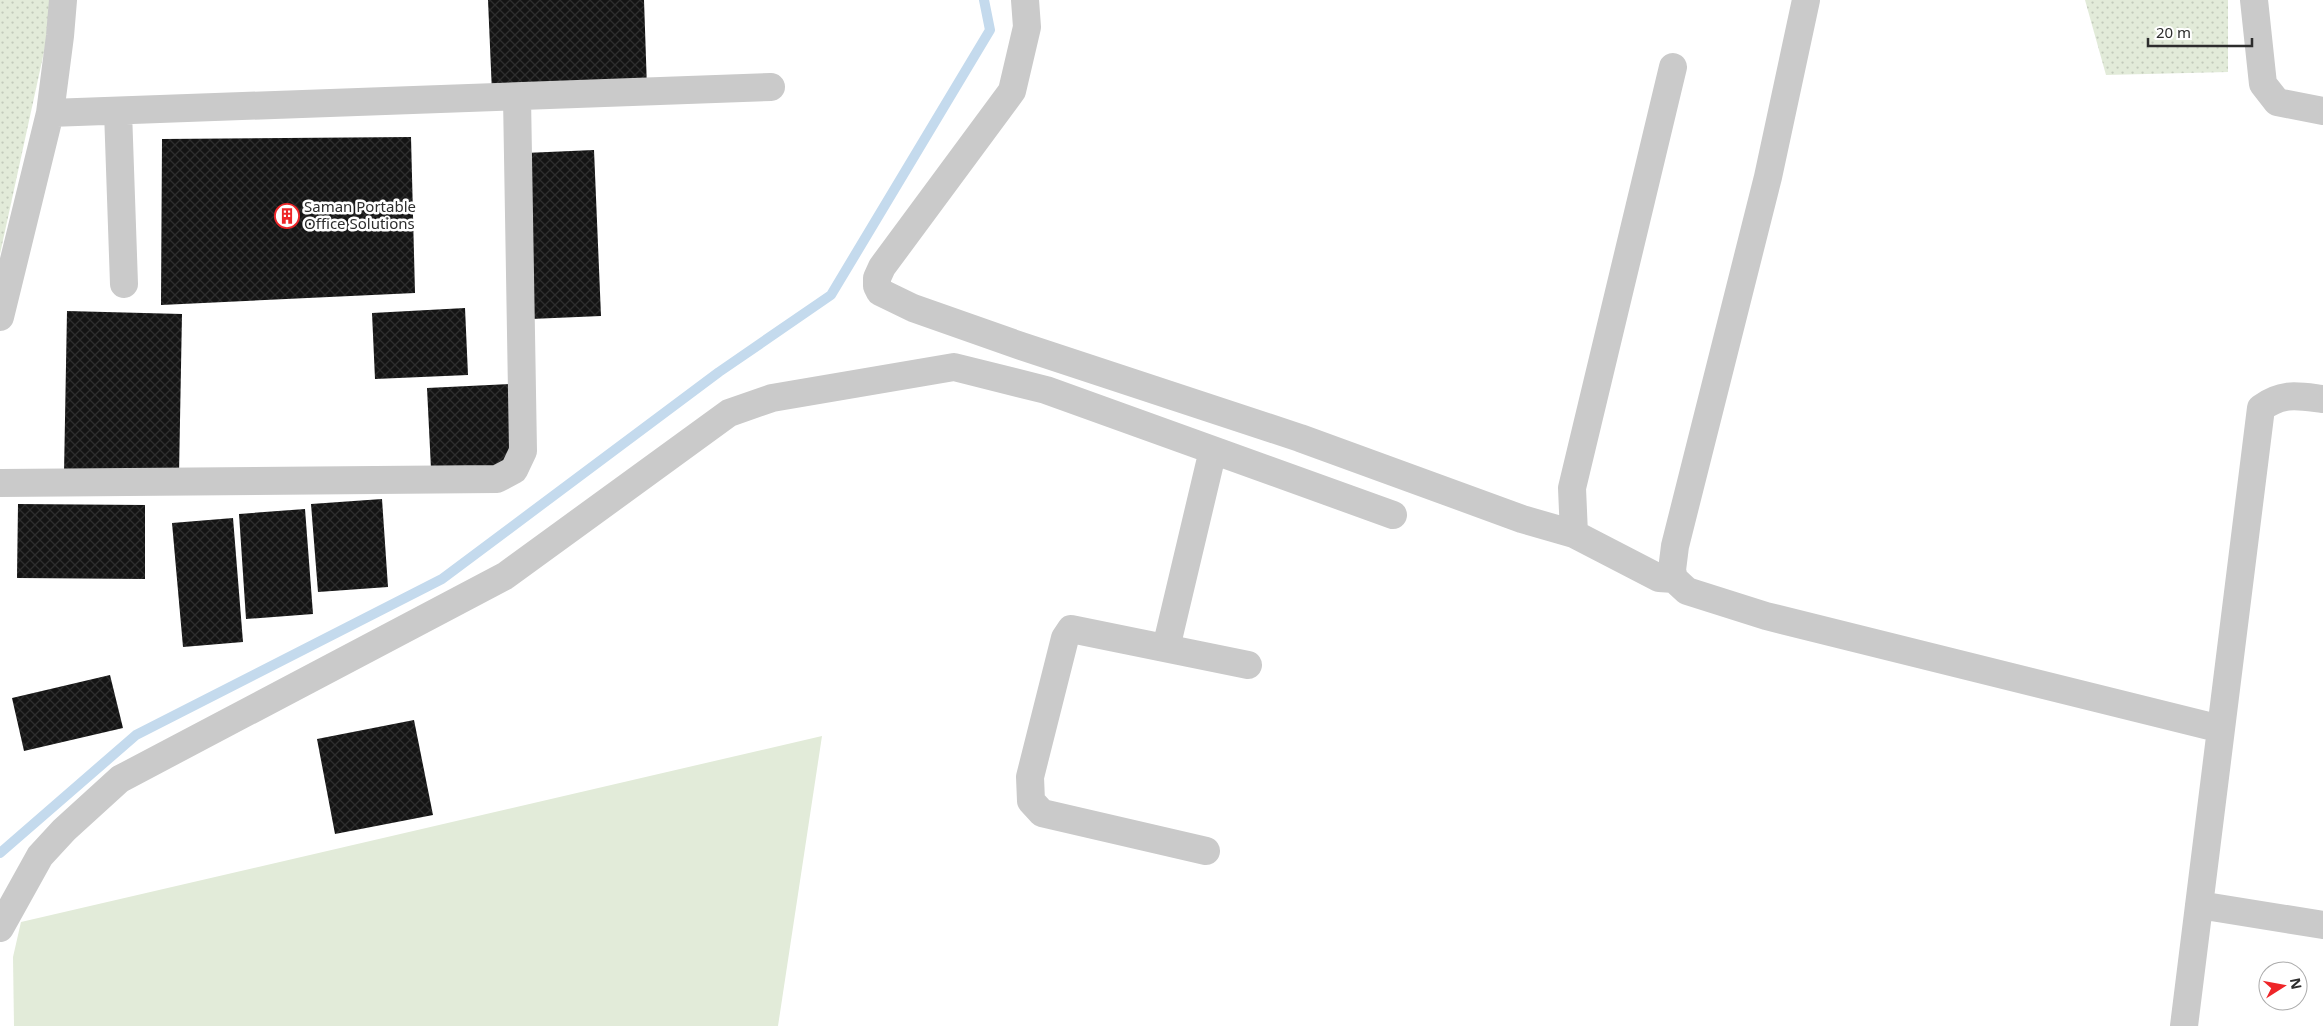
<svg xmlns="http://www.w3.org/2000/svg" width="2323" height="1026" font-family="'Noto Sans',sans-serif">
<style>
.grass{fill:url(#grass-dots)}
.park{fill:#e2ebd9}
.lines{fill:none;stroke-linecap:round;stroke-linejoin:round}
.stream{stroke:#c4daed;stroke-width:10}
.building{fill:url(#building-cross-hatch)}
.minor{stroke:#cacaca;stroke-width:28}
.labels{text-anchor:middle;stroke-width:5;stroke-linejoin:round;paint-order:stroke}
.poi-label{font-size:15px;fill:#2d2d2d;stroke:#fff;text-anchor:start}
</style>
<defs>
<pattern id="grass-dots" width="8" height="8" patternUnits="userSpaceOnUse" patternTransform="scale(1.25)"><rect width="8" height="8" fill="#e2ebd9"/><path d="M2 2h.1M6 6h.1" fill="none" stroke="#c2cabb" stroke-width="1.8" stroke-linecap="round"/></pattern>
<pattern id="building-cross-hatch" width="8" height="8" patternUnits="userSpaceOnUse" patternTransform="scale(1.25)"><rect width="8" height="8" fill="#141414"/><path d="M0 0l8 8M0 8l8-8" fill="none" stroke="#2e2e2e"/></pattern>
</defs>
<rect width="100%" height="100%" fill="#fff"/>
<path class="grass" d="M0,0H50L49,29L0,254Z
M2085,0H2228V72L2106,75Z"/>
<path class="park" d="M822,736L778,1026H14L13,957L21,922Z"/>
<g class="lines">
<path class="stream" d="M0,853L136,735L442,579L719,372L831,295L990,30L984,0"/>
</g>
<path class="building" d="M488,0H644L647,88L492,93Z
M411,137L415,293L161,305L162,139Z
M594,150L601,316L531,319L525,153Z
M465,308L468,375L375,379L372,313Z
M67,311L182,314L179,474L64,473Z
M510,384L514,466L431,469L427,388Z
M382,499L388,587L318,592L311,504Z
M18,504L145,505V579L17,578Z
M305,509L313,614L246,619L239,514Z
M233,518L243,642L183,647L172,523Z
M110,675L123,728L24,751L12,698Z
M414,720L433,815L335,834L317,739Z"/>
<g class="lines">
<path class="minor" d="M1025,0L1027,27L1012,91L882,267L877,278V286L880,292L913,308L1021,346L1300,438L1522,519L1574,534L1659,578L1674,579
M1806,0L1768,177L1675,546L1672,570L1674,579L1687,591L1766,616L2221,729
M2254,0L2263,84L2277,102L2323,111
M118,111L124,284
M50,113L771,87
M0,317L50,113L60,36L63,0
M0,483L497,479L514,470L523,451L517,97
M1574,534L1572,488L1673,67
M1166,648L1213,450
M1206,851L1042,813L1031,801L1030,777L1065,638L1071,629L1248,665
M2199,905L2323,925
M0,928L40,856L64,830L120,779L505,576L729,413L772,398L954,367L1046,390L1393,515
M2184,1026L2261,408C2283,392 2298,396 2323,399"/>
</g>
<defs>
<symbol id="building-ring" viewBox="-11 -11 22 22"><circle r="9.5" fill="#fff" stroke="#ee2528" stroke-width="1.5"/><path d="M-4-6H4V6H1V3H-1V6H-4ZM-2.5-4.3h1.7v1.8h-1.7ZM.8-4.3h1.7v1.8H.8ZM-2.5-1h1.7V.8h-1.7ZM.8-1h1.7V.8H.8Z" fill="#ee2528"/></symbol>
</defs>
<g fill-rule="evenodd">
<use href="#building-ring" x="273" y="202" width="28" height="28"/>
</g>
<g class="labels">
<g class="poi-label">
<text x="304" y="212">Saman Portable<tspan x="304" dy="17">Office Solutions</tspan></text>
</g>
</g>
<g transform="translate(2283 986) rotate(79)"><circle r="24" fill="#ffffff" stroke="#ababab"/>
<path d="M0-4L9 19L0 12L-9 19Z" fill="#ee2528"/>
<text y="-8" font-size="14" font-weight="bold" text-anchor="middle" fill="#2d2d2d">N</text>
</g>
<path d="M2148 38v8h104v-8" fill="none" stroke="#2d2d2d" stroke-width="2.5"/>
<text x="2156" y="38" font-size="15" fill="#2d2d2d" stroke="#ffffff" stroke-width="4" paint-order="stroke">20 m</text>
</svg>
